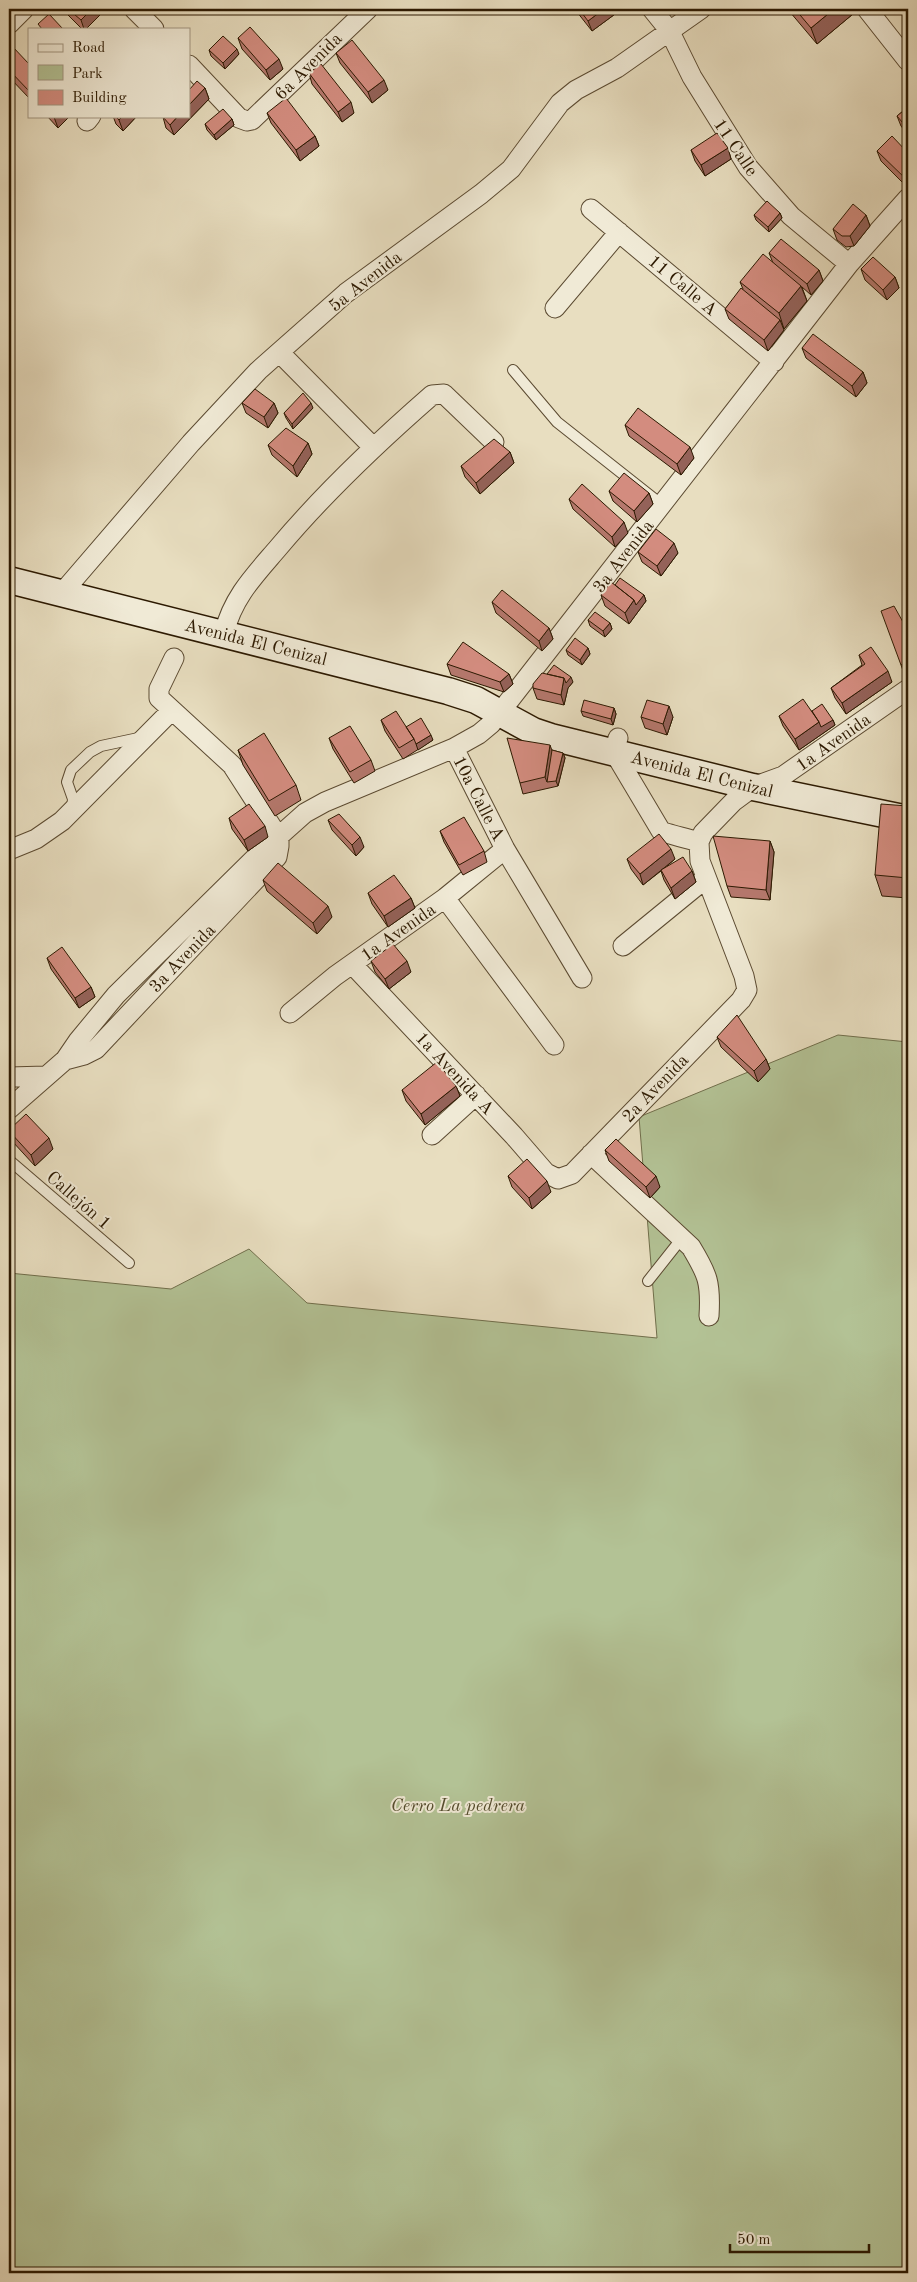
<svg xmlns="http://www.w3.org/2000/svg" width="917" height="2282" font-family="'Old Standard TT',serif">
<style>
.green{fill:#b3c295;stroke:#706e4b}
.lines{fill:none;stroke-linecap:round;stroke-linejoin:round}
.lane-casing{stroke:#5b4a31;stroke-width:12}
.street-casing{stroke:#5b4a31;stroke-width:21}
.secondary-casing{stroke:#2c1901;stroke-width:29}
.lane{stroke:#f0ead6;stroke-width:10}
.street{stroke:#f0ead6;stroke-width:19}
.secondary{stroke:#f0ead6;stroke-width:26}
.wall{fill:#b5786d;stroke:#2c1901}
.shaded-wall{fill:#946259;stroke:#2c1901}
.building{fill:#d38c7f;stroke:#2c1901}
.labels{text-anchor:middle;stroke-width:4;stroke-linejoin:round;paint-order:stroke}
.street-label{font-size:18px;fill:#2c1901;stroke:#f0ead6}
.park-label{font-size:18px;font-style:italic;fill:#544c2d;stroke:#f0ead6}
</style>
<rect width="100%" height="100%" fill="#e8dec0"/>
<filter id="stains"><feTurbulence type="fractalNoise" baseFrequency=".004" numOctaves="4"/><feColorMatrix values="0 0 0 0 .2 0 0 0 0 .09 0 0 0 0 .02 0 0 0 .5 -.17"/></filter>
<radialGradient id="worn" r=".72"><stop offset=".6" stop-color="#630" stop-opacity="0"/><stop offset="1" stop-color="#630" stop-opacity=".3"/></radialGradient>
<path class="green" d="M838,1035L908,1042V2273H9V1273L171,1289L249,1249L307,1303L657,1338L639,1117Z"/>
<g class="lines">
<defs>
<path id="lane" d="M513,370L557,422L662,505
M72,809L73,799L67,782L71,770L90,752L101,746L143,737
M9,1160L129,1263
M648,1281L682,1238"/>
<path id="street" d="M134,9L154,29
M652,9L669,30L692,77L748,167L791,216L849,264
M867,9L908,61
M9,24L24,9
M189,65L239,118L247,121L252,120L368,9
M87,121L91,116
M591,209L774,362
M555,308L619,232
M280,353L373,447
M62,593L191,443L258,371L346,293L481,194L511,169L560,103L576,90L617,68L701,9
M224,633C233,597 254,576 278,548C325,492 377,443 432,395L444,394L494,442
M618,738L614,752L661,831C664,833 693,840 699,842
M454,748L505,849L582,978
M9,850L36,839L62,821L171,711
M445,898L554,1045
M623,946L705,879
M352,964L514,1136L546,1173L558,1179L572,1174L741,1000L747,990L744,976L700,861L699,842L703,833L734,801L753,787L783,776L908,689
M290,1013L335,976L445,898L505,849
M65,1060L84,1055L96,1049L277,857L279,846V838L232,765L159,698V689L174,658
M9,1077L46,1076
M9,1109L65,1060L78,1041L116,995L259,854L305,813L325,802L454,748L479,734L491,724L849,264L908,198
M432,1135L476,1095
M591,1154L691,1247C708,1275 711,1283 709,1316"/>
<path id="secondary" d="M9,580L448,691L476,700L533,731L551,737L753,787L908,819"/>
</defs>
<use href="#lane" class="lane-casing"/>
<use href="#street" class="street-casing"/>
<use href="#secondary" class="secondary-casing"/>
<use href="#lane" class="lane"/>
<use href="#street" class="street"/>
<use href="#secondary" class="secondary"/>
</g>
<path class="wall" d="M62,9H106L86,29H82Z
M576,9H622L592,31L577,12Z
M788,9H859L817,44L790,12Z
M238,38L283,69L270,80L242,49Z
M9,49L29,64V98L9,77Z
M209,50L239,54L225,69L211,56Z
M336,53L388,90L372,103L340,63Z
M309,73L354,113L342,122L312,84Z
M205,88L209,99L174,135L166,128L163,117Z
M908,107V135L901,126L897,116Z
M267,113L315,136L319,146L300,161L271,123Z
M47,116H70L58,128Z
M113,116H137L123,131L116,124Z
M232,119L234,125L216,140L207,130L205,124Z
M728,148L731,159L705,176L695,161L691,150Z
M877,151L908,153V188L881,161Z
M780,213L782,218L769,232L756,220L754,215Z
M866,215L870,226L854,246L846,247L837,240L833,229Z
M769,253L819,270L823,281L811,295L802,287L807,301L784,329L783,328L784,330L768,351L729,319L725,309L743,289L740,282L773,263Z
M861,269L895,277L899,288L887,300L865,280Z
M802,348L863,372L867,383L856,397L806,358Z
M242,403H274L278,413L268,428L246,413Z
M313,408L293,429L286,418L284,413Z
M625,425L694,458L681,475L629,436Z
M308,443L312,454L297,477L272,455L268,445Z
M510,452L514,463L480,494L465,477L461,466Z
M609,491L649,493L653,504L637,522L613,501Z
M569,499L628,533L615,547L573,509Z
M638,552L678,553L661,576L642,562Z
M615,585L644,595L646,601L629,624L605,606L601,595Z
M492,602L549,628L553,639L542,651L496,613Z
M588,620L610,623L612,629L605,637L590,626Z
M588,648L590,654L582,665L568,655L566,650Z
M859,655L892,682L846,714L835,698L831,688L862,665Z
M447,664L509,674L513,684L504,692L451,675Z
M573,682L568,688L564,705L537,699L533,688Z
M614,708L616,714L613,725L583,716L581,711Z
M812,711L833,720L835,725L799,750L783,726L779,716Z
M641,717H673L667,735L645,728Z
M381,720L406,727L433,740L403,759L385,731Z
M329,738L371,760L375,771L354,783L333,749Z
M238,750L296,785L301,800L275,816L243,765Z
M552,750L563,753L565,758L558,786L523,794L520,783Z
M908,806V898L882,896L875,875Z
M229,818L268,837L248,851L232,829Z
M328,820L364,847L356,856L332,830Z
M440,831L484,851L487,862L463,875L444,842Z
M770,841L774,852L770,900L731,897L727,886Z
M627,859H675L667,866L692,871L696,882L675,899L664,880L661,871L643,885L631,869Z
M263,880L332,917L317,934L267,891Z
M368,893L411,898L415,908L388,927L372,904Z
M47,958L91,987L95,997L79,1008L51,969Z
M371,961L411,972L389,989L375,972Z
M717,1037L766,1059L770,1069L758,1082L721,1047Z
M456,1086L460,1096L425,1125L406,1101L402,1090Z
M9,1130L53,1149L35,1166L12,1141L9,1133Z
M605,1150L660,1187L650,1198L609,1161Z
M508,1176L551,1192L532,1209L512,1187Z"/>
<path class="shaded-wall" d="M92,9H106L86,29H84L81,20Z
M604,9H622L592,31L588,21Z
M834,9H859L817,44L811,28Z
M237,49L239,54L225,69L223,63Z
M279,59L283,69L270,80L266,70Z
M384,80L388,90L372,103L368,92Z
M205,88L209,99L174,135L170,125L178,116H189V105Z
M351,102L354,113L342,122L338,112Z
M55,116H70L58,128L54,117Z
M123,116H137L123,131L119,120Z
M232,119L234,125L216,140L214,135Z
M315,136L319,146L300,161L296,150Z
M728,148L731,159L705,176L701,165Z
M780,213L782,218L769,232L768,227Z
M866,215L870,226L854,246L850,236Z
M819,270L823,281L811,295L807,284Z
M895,277L899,288L887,300L883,290Z
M801,286L807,301L784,329L779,313Z
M780,320L784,330L768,351L764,340Z
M863,372L867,383L856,397L852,386Z
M274,403L278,413L268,428L264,417Z
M311,403L313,408L293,429L292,424Z
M308,443L312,454L297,477L293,466Z
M690,447L694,458L681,475L677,464Z
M510,452L514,463L480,494L476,483Z
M649,493L653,504L637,522L634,511Z
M624,522L628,533L615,547L612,537Z
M674,543L678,553L661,576L657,566Z
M644,595L646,601L629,624L625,613L634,600Z
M610,623L612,629L605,637L603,631Z
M549,628L553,639L542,651L539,641Z
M588,648L590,654L582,665L580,660Z
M908,660V674L905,676L901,665Z
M888,671L892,682L846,714L842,703Z
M509,674L513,684L504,692L500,682Z
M571,677L573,682L568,688L564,705L561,695L564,678Z
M669,706L673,717L667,735L663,724Z
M614,708L616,714L613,725L611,719Z
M833,720L835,725L799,750L795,739L819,722Z
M431,735L433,740L418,750L416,744Z
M550,745L554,756L547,782L545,777Z
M563,753L565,758L558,786L556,781Z
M265,826L268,837L248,851L244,840Z
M360,837L364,847L356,856L352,845Z
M770,841L774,852L770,900L766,890Z
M671,849L675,859L643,885L640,874Z
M692,871L696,882L675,899L671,888Z
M411,898L415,908L388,927L384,916Z
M328,906L332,917L317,934L313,923Z
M407,961L411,972L389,989L385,979Z
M91,987L95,997L79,1008L75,998Z
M766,1059L770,1069L758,1082L754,1071Z
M456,1086L460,1096L425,1125L421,1114Z
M49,1138L53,1149L35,1166L31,1155Z
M656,1176L660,1187L650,1198L646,1187Z
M547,1181L551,1192L532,1209L529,1198Z"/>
<path class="building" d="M68,9H92L81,20Z
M579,9H604L588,21Z
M795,9H834L811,28Z
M49,14L63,29H42L38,24Z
M250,27L279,59L266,70L238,38Z
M223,36L237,49L223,63L209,50Z
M352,40L384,80L368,92L336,53Z
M12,46L29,64V91L9,70V49Z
M321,64L351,102L338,112L309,73Z
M197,81L205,88L189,105V90Z
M286,98L315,136L296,150L267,113Z
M908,107V129L897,116Z
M223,109L232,119L214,135L205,124Z
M115,116H123L119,120Z
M164,116H178L170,125L163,117Z
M717,133L728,148L701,165L691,150Z
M892,136L908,153V179L907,180L877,151Z
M767,201L780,213L768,227L754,215Z
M853,204L866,215L850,236H842L833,229Z
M781,239L819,270L807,284L769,253Z
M763,254L801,286L779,313L740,282Z
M873,257L895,277L883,290L861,269Z
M741,288L780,320L764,340L725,309Z
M813,334L863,372L852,386L802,348Z
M255,389L274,403L264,417L242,403Z
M303,393L311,403L292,424L284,413Z
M638,408L690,447L677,464L625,425Z
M286,428L308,443L293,466L268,445Z
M494,439L510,452L476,483L461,466Z
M624,473L649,493L634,511L609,491Z
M582,484L624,522L612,537L569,499Z
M656,529L674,543L657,566L638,552Z
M620,578L644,595L636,605L634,600L615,585Z
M611,582L634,600L625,613L601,595Z
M502,590L549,628L539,641L492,602Z
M894,606L908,631V660L901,665L881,611Z
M595,612L610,623L603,631L588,620Z
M575,638L588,648L580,660L566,650Z
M463,642L509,674L500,682L447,664Z
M871,647L888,671L842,703L831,688L865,664L859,655Z
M554,665L571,677L566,683L564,678L547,674Z
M542,673L564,678L561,695L533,688V684Z
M803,699L819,722L795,739L779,716Z
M584,700L614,708L611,719L581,711Z
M647,700L669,706L663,724L641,717Z
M822,704L833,720L821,727L819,722L812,711Z
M396,711L414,739L399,748L381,720Z
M421,718L431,735L416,744L414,739L406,727Z
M350,726L371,760L350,772L329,738Z
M264,733L296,785L269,801L238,750Z
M507,738L550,745L545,777L520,783Z
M552,750L563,753L556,781L547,782Z
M249,804L265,826L244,840L229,818Z
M881,804L908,806V878L875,875Z
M339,814L360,837L352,845L328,820Z
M464,817L484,851L459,865L440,831Z
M659,834L671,849L640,874L627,859Z
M713,836L770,841L766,890L727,886Z
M683,857L692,871L671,888L661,870Z
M278,863L328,906L313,923L263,880Z
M394,875L411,898L384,916L368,893Z
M393,944L407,961L385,979L371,961Z
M62,947L91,987L75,998L47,958Z
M737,1015L766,1059L754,1071L717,1037Z
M437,1062L456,1086L421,1114L402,1090Z
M26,1114L49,1138L31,1155L9,1131V1130Z
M616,1139L656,1176L646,1187L605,1150Z
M527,1159L547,1181L529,1198L508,1176Z"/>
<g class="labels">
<g class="street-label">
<text transform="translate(308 66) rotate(-45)" y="6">6a Avenida</text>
<text transform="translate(736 147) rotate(56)" y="6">11 Calle</text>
<text transform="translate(365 281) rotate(-38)" y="6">5a Avenida</text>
<text transform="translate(683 285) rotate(40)" y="6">11 Calle A</text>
<text transform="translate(623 556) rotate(-52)" y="6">3a Avenida</text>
<text transform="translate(256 642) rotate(14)" y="6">Avenida El Cenizal</text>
<text transform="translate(833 742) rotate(-35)" y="6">1a Avenida</text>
<text transform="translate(702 774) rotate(14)" y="6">Avenida El Cenizal</text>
<text transform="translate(479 798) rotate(63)" y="6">10a Calle A</text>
<text transform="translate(398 932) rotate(-35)" y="6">1a Avenida</text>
<text transform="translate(182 958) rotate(-46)" y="6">3a Avenida</text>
<text transform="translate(455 1073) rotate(47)" y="6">1a Avenida A</text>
<text transform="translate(655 1088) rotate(-46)" y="6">2a Avenida</text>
<text transform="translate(79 1200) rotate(41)" y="6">Callejón 1</text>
</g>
<g class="park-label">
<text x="458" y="1811">Cerro La pedrera</text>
</g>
</g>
<rect width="917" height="2282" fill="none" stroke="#e8dec0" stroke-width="30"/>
<rect x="10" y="10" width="897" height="2262" fill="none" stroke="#2c1901" stroke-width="2.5"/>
<rect x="15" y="15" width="887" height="2252" fill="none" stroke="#2c1901"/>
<rect x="28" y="28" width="162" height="90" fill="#f0ead6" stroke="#a29681"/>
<rect x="38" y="44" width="25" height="8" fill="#f0ead6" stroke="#a29681"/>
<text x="72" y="52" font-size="15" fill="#2c1901">Road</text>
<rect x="38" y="65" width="25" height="15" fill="#b3c295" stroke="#a29681"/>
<text x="72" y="78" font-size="15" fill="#2c1901">Park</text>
<rect x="38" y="90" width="25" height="15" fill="#d38c7f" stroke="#a29681"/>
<text x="72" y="102" font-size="15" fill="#2c1901">Building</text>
<path d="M730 2244v8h139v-8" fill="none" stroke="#2c1901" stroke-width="2.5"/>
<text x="737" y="2244" font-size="15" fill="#2c1901" stroke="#f0ead6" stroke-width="4" paint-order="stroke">50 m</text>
<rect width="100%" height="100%" filter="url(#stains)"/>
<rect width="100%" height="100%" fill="url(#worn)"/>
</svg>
